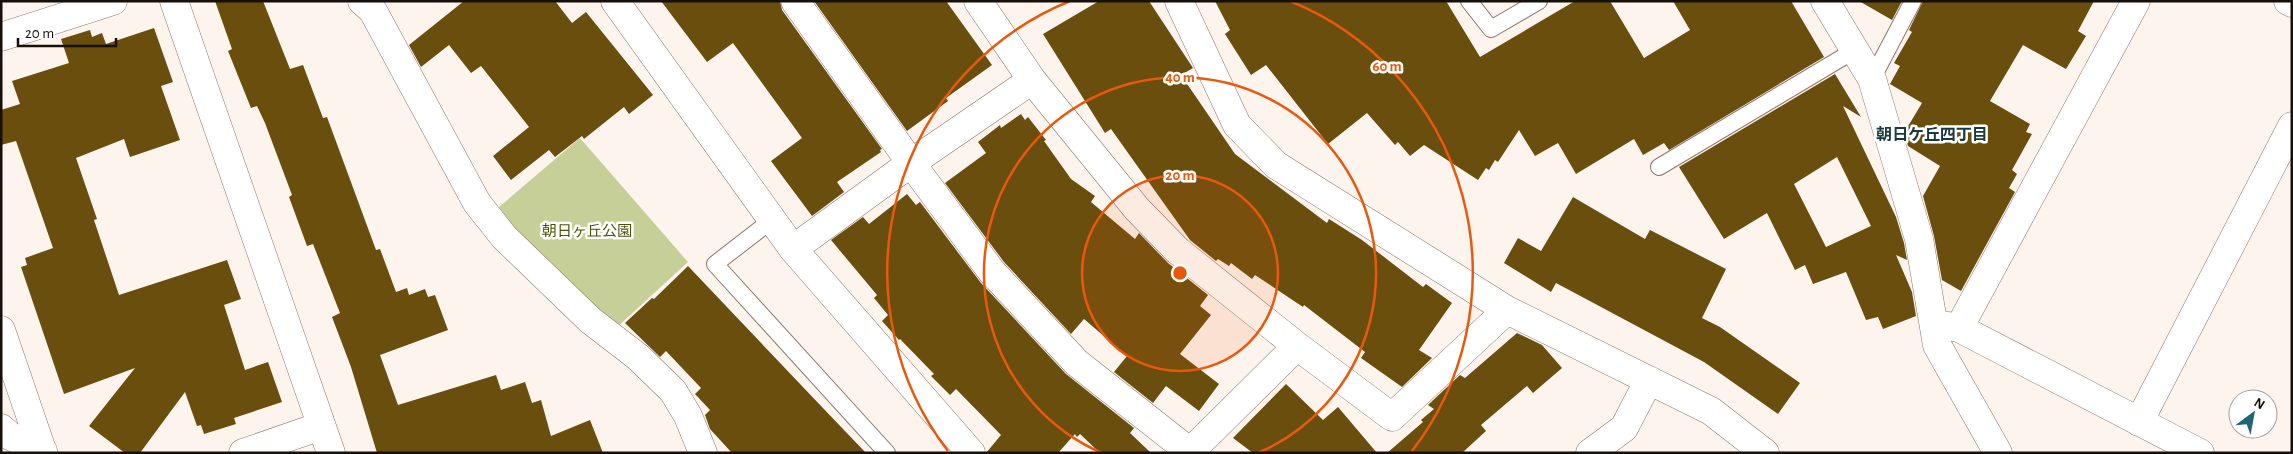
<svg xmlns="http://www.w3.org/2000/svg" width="2293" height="454" font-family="'Alegreya Sans','Noto Sans JP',sans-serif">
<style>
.green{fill:#c6cf98}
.building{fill:#694e0d;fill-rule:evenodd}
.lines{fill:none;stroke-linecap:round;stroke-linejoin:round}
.lane-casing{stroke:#8d776a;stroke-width:18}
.street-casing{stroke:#8d776a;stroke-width:29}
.secondary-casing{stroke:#8d776a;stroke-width:29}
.lane{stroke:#fff;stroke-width:16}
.street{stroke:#fff;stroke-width:28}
.secondary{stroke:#fff;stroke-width:28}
.ring{fill:none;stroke:#e8590c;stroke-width:2.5}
.labels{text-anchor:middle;stroke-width:5;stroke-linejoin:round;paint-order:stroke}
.park-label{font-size:15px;fill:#4c5308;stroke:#fff}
.neighbourhood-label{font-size:16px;font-weight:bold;fill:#193b40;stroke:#fff}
.centre{fill:#e8590c;stroke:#fff;stroke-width:2.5}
.ring-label{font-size:15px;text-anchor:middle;font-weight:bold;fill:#e8590c;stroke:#fff;stroke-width:5;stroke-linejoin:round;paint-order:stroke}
</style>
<rect width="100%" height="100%" fill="#fef4ee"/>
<path class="green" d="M580,138L688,262L615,329L549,275L499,207Z"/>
<path class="building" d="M215,1H263L290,69L303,65L323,118L327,117L376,250L380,249L396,292L407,288L409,295L425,289L428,297L435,295L448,330L380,355L398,405L496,375L501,390L525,382L532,403L541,400L551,436L590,420L603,453H377L351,367L332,317L340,313L313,244L307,246L289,197L292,195L265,123L257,106L251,108L228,51L232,49Z
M464,1H555L572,23L586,12L653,95L629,114L624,107L584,139L582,136L555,157L549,150L511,180L493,156L529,127L481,66L471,73L449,45L421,67L409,45Z
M661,1H780L782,10L882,149L880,150L881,152L837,182L844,192L812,216L771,161L802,138L733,43L707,62Z
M814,1H946L992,65L946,98L948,101L907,131Z
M1099,1H1149L1193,68L1181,75L1235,154L1327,223L1329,219L1362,240L1423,287L1426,284L1452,303L1419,350L1432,358L1402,387L1361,358L1365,352L1304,305L1303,307L1255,275L1252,279L1231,263L1229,266L1218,259L1216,261L1190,240L1111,129L1105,133L1043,34Z
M1215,1H1446L1480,57L1575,1H1610L1644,58L1690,30L1673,1H1791L1824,57L1669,150L1664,143L1643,155L1634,139L1576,174L1558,143L1535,156L1519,130L1498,162L1495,160L1489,170L1486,168L1478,180L1424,145L1410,156L1398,142L1395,145L1367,113L1328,144L1266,65L1251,75L1225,34L1230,30Z
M1859,1H1902L1892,20Z
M1923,1H2094L2078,31L2086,36L2066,69L2023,45L1990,101L2030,124L2026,132L2032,134L2012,170L2017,174L2009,188L2015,192L1961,291L1942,280L1934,236L1923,196L1940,166L1908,146L1904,133L1922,103L1890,84L1900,66L1894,63L1912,32L1909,30Z
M154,28L173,82L161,86L180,140L130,157L124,139L76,158L97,219L94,220L119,295L227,260L241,299L224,305L245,370L268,362L282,402L234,418L236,424L204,434L201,425L197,426L185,392L140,453H125L89,426L135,368L64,394L21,267L27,265L25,258L53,248L16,141L1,145V110L20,104L12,81L69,63L61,39L90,30L92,37L102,33L106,44Z
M1835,74L1861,117L1843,106L1896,217L1904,243L1907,260L1896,255L1912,292L1916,316L1883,329L1878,317L1866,320L1846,272L1813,284L1805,265L1795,270L1767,213L1724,239L1679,167ZM1837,157L1871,226L1826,247L1794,184Z
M1021,114L1025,120L1028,117L1046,140L1044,141L1071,179L1095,196L1091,202L1135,239L1139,233L1168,263L1208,295L1200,306L1211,315L1180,354L1219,384L1199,411L1166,386L1153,403L1114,372L1127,356L1084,319L1071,334L1004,262L945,183L986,153L978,142L1000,125L1001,128Z
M907,194L916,205L920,202L981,283L1066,374L1134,428L1130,433L1151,453H1100L1080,434L1077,437L1075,434L1058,453H986L1001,435L956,389L950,395L931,376L934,374L900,339L899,340L882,321L888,315L874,298L877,295L831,240L863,217L869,224Z
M1573,197L1645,239L1650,230L1726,269L1702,318L1720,327L1800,383L1778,414L1704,362L1556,283L1551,292L1504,263L1518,238L1541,251Z
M688,266L821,406L866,453H732L710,429L705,415L710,410L695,394L701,388L666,351L660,357L625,323L652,298L654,299Z
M1517,333L1542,345L1562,368L1533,393L1527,386L1481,425L1486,431L1462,453H1387L1423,422L1421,420L1434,409L1428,405L1460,375L1465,378Z
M1286,384L1323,420L1338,407L1377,453H1253L1233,438Z"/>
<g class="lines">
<defs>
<path id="lane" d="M1469,1L1491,29L1539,1
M1872,79L1913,1
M1659,167L1855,50
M772,220L715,264L887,453"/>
<path id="street" d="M362,1L373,11L477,203L504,237L590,320L638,357L673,391L688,416L703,453
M615,1L793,249L971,453
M795,1L911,163L992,272L1077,363L1190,452
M978,1L1032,80L1137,209L1178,251L1297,346L1392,417L1507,310
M1179,1L1237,125L1276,165L1507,310L1711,411L1765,453
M1825,1L1872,79L1919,239L1937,345L1998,453
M2288,1L2292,3
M1,37L113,1
M793,249L911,163L1032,80
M1942,325L1959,328L2200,453
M1959,328L2136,1
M1,330L43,453
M2139,422L2292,126
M1,428L10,436L43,451
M243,453L321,426
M1189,453L1297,346
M1590,453L1624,428L1649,380"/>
<path id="secondary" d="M174,1L331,453"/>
</defs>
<use href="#lane" class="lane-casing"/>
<use href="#street" class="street-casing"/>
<use href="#secondary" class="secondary-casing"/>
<use href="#lane" class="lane"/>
<use href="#street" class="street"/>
<use href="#secondary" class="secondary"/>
</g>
<circle cx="1180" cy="273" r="98" fill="#e8590c" fill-opacity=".12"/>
<g class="ring">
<circle cx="1180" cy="273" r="98"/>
<path d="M1102 453A196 196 0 1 1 1258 453"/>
<path d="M948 451A293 293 0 0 1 1070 1M1290 1A293 293 0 0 1 1412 451"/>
</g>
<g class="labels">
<g class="park-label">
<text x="587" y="236">朝日ヶ丘公園</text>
</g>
<g class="neighbourhood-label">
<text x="1932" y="140">朝日ケ丘四丁目</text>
</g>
</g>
<circle cx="1180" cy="273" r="8" class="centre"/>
<g class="ring-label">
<text x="1387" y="71">60 m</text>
<text x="1180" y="82">40 m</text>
<text x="1180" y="180">20 m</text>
</g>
<rect width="2293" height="454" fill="none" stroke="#170f0a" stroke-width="5"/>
<g transform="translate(2253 414) rotate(32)"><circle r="24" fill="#ffffff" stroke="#a29f9d"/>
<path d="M0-4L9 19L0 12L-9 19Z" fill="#1c6771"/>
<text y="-8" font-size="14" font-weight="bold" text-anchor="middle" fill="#170f0a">N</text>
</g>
<path d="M18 38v8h98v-8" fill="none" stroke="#170f0a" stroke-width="2.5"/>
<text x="25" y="38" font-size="15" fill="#170f0a" stroke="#ffffff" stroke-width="4" paint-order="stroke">20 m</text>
</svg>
